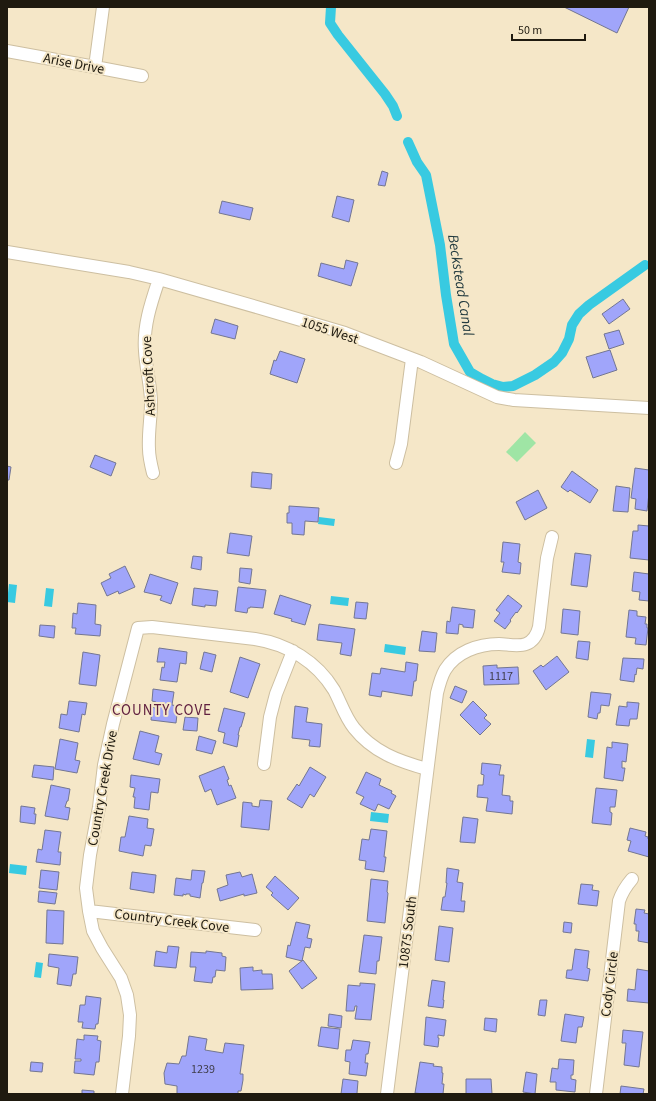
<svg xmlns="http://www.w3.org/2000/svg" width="656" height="1101" font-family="'Source Sans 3',sans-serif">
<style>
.green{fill:#9fe5a5}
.water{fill:#38cae1}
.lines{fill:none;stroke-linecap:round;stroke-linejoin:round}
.canal{stroke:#38cae1;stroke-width:10}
.building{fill:#a0a5fa;stroke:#737692}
.minor-casing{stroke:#cdbfa1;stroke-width:14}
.minor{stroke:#fff;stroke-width:12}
.labels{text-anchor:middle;stroke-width:4;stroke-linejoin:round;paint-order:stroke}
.number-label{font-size:12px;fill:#3f3d4a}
.street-label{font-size:14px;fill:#1f1a0f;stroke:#f5e7c8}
.water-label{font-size:15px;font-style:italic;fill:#243c40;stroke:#f5e7c8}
.neighbourhood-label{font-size:15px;letter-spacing:1px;fill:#612040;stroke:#f5e7c8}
</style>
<rect width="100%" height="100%" fill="#f5e7c8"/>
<path class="green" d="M525,432L536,443L517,462L506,452Z"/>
<path class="water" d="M319,517L335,519L334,526L318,524Z
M9,584L17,585L15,603L7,602Z
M46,588L54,589L52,607L44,606Z
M331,596L349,598L348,606L330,604Z
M385,644L406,647L405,655L384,652Z
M587,739L595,740L593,758L585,757Z
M371,812L389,814L388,823L370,821Z
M10,864L27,866L26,875L9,873Z
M36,962L43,963L41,978L34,977Z"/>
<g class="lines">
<path class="canal" d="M331,7L330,23L338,35L385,94L393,106L397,116
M408,142L417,162L426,175L440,245L446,295L454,344L470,372L482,379L492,384L503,387L513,386L535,375L554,362L562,353L569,339L572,325L579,314L589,305L645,265"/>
</g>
<path class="building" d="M564,7H629L617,33Z
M382,171L388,173L385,186L378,185Z
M337,196L354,200L349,222L332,217Z
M222,201L253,208L250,220L219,213Z
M346,260L358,263L351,286L318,276L321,263L344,269Z
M623,299L630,309L609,324L602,314Z
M215,319L238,326L235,339L211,333Z
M619,330L624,344L609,349L604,334Z
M610,350L617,370L593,378L586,357Z
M280,351L305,359L297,383L270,374L274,360L276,361Z
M95,455L116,463L111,476L90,467Z
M7,466L11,467L9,480H7Z
M635,468L649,470V493L647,511L635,509L636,499L631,498Z
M572,471L598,490L590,503L570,490L568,492L561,487Z
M252,472L272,474L271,489L251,487Z
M616,486L630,488L628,512L613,511Z
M538,490L547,508L525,520L516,502Z
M289,506L319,508L318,522L305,521L304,535L292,534V523H287V513H289Z
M638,525L649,526V560L630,558L633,531H638Z
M230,533L252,536L249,556L227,553Z
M503,542L520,544L518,562L521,563L520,574L502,572L504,562H501Z
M575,553L591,555L587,587L571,585Z
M193,556L202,557L201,570L191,568Z
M125,566L135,587L119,594L118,591L107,596L101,583L111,578L109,574Z
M240,568L252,569L250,584L239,582Z
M634,572L649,574V601L639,600L640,592L632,591Z
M150,574L178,583L171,604L160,600L162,596L144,592Z
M238,587L266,590L263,608L250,607V608H248L247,613L235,611Z
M194,588L218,591L216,606L205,605V607L192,605Z
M280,595L311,605L305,625L291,621L292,619L274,614Z
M508,595L522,606L517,613L516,612L510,620L511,621L505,629L494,621L500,613L496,610Z
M356,602L368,603L366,619L354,618Z
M78,603L96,605L95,624L101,625L100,636L75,634L76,628H72L73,613L77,614Z
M452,607L475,610L473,628L463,627V625L459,624L458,634L446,633L447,621L450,622Z
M563,609L580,611L578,635L561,633Z
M629,610L637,611V616L646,617L645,624H647V628H648L646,645L635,644L636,638L626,637Z
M319,624L355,629L351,656L340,654L342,643L317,640Z
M40,625L55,626L54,638L39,636Z
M422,631L437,633L435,652L419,651Z
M578,641L590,642L588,660L576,658Z
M159,648L187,652L186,664L180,663L177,682L160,680L162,667L164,668L165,662H157Z
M83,652L100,655L96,686L79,684Z
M204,652L216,655L212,672L200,669Z
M557,656L569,672L546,690L533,671L541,665L543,667Z
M240,657L260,664L248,698L230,692Z
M623,658L644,659L643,669L637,668L636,675L635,674L634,682L620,680Z
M406,662L418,664L416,681H414L412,696L382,691L381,697L369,695L372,673L380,674L381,668L405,672Z
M497,665V668L518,667L519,684L484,685L483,666Z
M455,686L467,691L462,703L450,698Z
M153,689L174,692L172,705L178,706L176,723L151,720L152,707L155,708L156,702L152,701Z
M591,692L611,694L609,706L601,705L600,713H598L597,719L588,717Z
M69,701L87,703L85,715L82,714L79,732L59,728L61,714L67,715Z
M473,701L487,715L484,718L491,724L480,735L460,715Z
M627,702L639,703L637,719H630L629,726L616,725L619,706L627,707Z
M295,706L308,708L306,722L322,724L320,747L309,746L310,740L292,738Z
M224,708L245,713L241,727H240L238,735H239L237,747L223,743L225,733L218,731Z
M185,717L198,718L197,731L183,730Z
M140,731L159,736L155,752L162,754L159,765L133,759Z
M199,736L216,741L212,754L196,750Z
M60,739L78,743L75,760L80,761L77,773L55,769Z
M612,742L628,744L626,762L622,761V768H625L623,781L604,778L607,747L612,748Z
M482,763L501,765L499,775H504L502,795L510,796V801H513L512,814L486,811L488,798L477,797L478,785H483L484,775L481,774Z
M34,765L54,767L53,780L32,777Z
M224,766L229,779L227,780L229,786L231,785L236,798L217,805L211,789L205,792L199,776Z
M310,767L326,777L314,797L310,794L302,808L287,799L297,784L299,786Z
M366,772L381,779L379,785L392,791L391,793L396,796L389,809L378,804L375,811L360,804L364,797L356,793Z
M131,775L160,779L158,793L151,792L149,810L134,808L135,797H133L135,788L130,787Z
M51,785L70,789L68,801H67L65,807L70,808L68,820L45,816Z
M596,788L617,790L615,807H610V812L612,813L611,825L592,823Z
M260,800L272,801L269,830L241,827L243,802L252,803V806L259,807Z
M21,806L35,808L34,814H36L35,824L20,822Z
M129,816L148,819L147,828L154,829L151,846L145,845L143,856L119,851L121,837H125Z
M463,817L478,819L475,843L460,842Z
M630,828L646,832L645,836L648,837V839H649V857L628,851L631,841L627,840Z
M371,829L387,831L384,857H386L384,872L365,869L366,861L359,860L362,839L369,840Z
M45,830L61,832L58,852H61L60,865L36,862L38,849L42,850Z
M447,868L459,870L457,882L463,883L461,901H465L464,912L441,910L443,897H445L447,883H446Z
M41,870L59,872L57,890L39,888Z
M192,870L205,871L203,883H202L200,898L190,896V894H186V895L183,894V896L174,895L176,878L191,880Z
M132,872L156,875L154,893L130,889Z
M240,872L242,877L252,874L257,893L244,896V894L220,901L217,889L228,885L226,875Z
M275,876L299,898L288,910L271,895L273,893L266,887Z
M371,879L388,881L387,892L388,893L385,923L367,921Z
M581,884L593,885L592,890L599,891L597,906L578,904Z
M39,891L57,893L55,904L38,902Z
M636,909L645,910L644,913L649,914V943L638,941L639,931H636V924H634Z
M47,910L64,911L63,944L46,943Z
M296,922L310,925L307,938L312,939L310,948L305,947L302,961L286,957L288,945L290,946Z
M564,922L572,923L571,933L563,932Z
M439,926L453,928L449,962L435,960Z
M364,935L382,937L379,961H377L376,974L359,972Z
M168,946L179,947L176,968L154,966L156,951L167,953Z
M575,949L589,951L587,968L590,969L588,981L566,978L567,970H572Z
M206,951L222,953V956L226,957L225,971L216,970L215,977H213L212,983L194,981L196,967H190L191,952L206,953Z
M49,954L78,957L76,974H73L71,986L57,984L59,968L48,966Z
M303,960L317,978L302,989L289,971Z
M253,967V971L262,970V974H272L273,989L241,990L240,968Z
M637,969L649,971V1003L627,1001L628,989L635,990Z
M432,980L445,982L443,1000H444L443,1008L428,1006Z
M360,983L375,984L371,1020L355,1019L357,1006H355L354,1011H346L348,985L360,986Z
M86,996L101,998L98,1024H96L95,1029L82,1028L83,1022H78L80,1005H85Z
M540,1000H547L545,1016L538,1015Z
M329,1014L342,1016L341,1028L328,1026Z
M565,1014L584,1017L582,1027H578L576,1043L561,1041Z
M426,1017L446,1020L444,1036L438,1035V1038H439L438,1047L424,1045Z
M485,1018L497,1019L496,1032L484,1030Z
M321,1027L340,1029L338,1049L318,1046Z
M623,1030L643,1032L639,1067L624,1065L626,1043H622Z
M84,1035L98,1036L97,1040L101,1041L99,1062H96L94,1075L74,1073L75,1061H81V1059H75L77,1039L84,1040Z
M189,1036L207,1039L205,1050L223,1053L225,1043L244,1045L240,1074H243V1080L241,1091H238V1094H177V1086L165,1084L164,1073L167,1063L179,1064L182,1056H186Z
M353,1040L370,1042L368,1054H366L365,1063H368L366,1076L349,1074L350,1062L345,1061L346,1050H351Z
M559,1059L574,1060L573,1075H571V1079L576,1080L575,1092L556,1090V1082H550L552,1068L558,1069Z
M31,1062L43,1063L42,1072L30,1071Z
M420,1062L434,1064L433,1066L442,1067V1073H443L442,1084H444L443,1094H424L415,1093Z
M526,1072L537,1074L535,1094L523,1092Z
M343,1079L358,1081L357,1093L358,1094H341Z
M466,1079H491L492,1094H466Z
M621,1086L644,1089L643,1094H620Z
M82,1090L94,1091V1094H82Z"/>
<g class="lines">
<defs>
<path id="minor" d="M7,51L95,67L142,76
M95,67L103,7
M7,252L129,272L159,279L260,308L345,333L421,362L497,397L514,400L649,408
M396,463L401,444L412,359
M153,473C151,465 149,457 149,449C148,434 151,418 151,403C151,386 146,369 145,351C143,326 151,303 159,279
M264,764L270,717L276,694L293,651
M89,911L255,930
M122,1094L129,1036L130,1015L127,995L121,978L102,948L93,931L89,911L86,888L90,855L99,807L104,765L113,724L138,628L152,627L255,639C288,644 317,662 334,690C341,703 345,717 354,728C373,752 398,761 427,769
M387,1094L437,693C439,685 441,677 445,670C456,652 478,644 499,644C507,644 518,647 526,644C534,641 537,635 539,627L547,558L552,537
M596,1094L619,901C622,892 626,886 632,879"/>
</defs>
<use href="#minor" class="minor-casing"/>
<use href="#minor" class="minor"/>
</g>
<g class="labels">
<g class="number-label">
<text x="501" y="680">1117</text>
<text x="203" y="1073">1239</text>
</g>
<g class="street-label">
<text transform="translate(74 63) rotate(11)" y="5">Arise Drive</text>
<text transform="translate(330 330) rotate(18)" y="5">1055 West</text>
<text transform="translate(148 376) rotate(-93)" y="5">Ashcroft Cove</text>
<text transform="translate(102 788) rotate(-80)" y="5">Country Creek Drive</text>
<text transform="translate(172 920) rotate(7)" y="5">Country Creek Cove</text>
<text transform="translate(407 932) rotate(-83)" y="5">10875 South</text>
<text transform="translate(609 984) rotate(-83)" y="5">Cody Circle</text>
</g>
<g class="water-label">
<text transform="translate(461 285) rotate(81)" y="5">Beckstead Canal</text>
</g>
<g class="neighbourhood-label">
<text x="162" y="715">COUNTY COVE</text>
</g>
</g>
<rect width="656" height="1101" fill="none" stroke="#1f1a0f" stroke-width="16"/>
<path d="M512 34v6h73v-6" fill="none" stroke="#1f1a0f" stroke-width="2"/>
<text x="518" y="34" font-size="12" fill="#1f1a0f" stroke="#f5e7c8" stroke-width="3" paint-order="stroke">50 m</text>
</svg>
